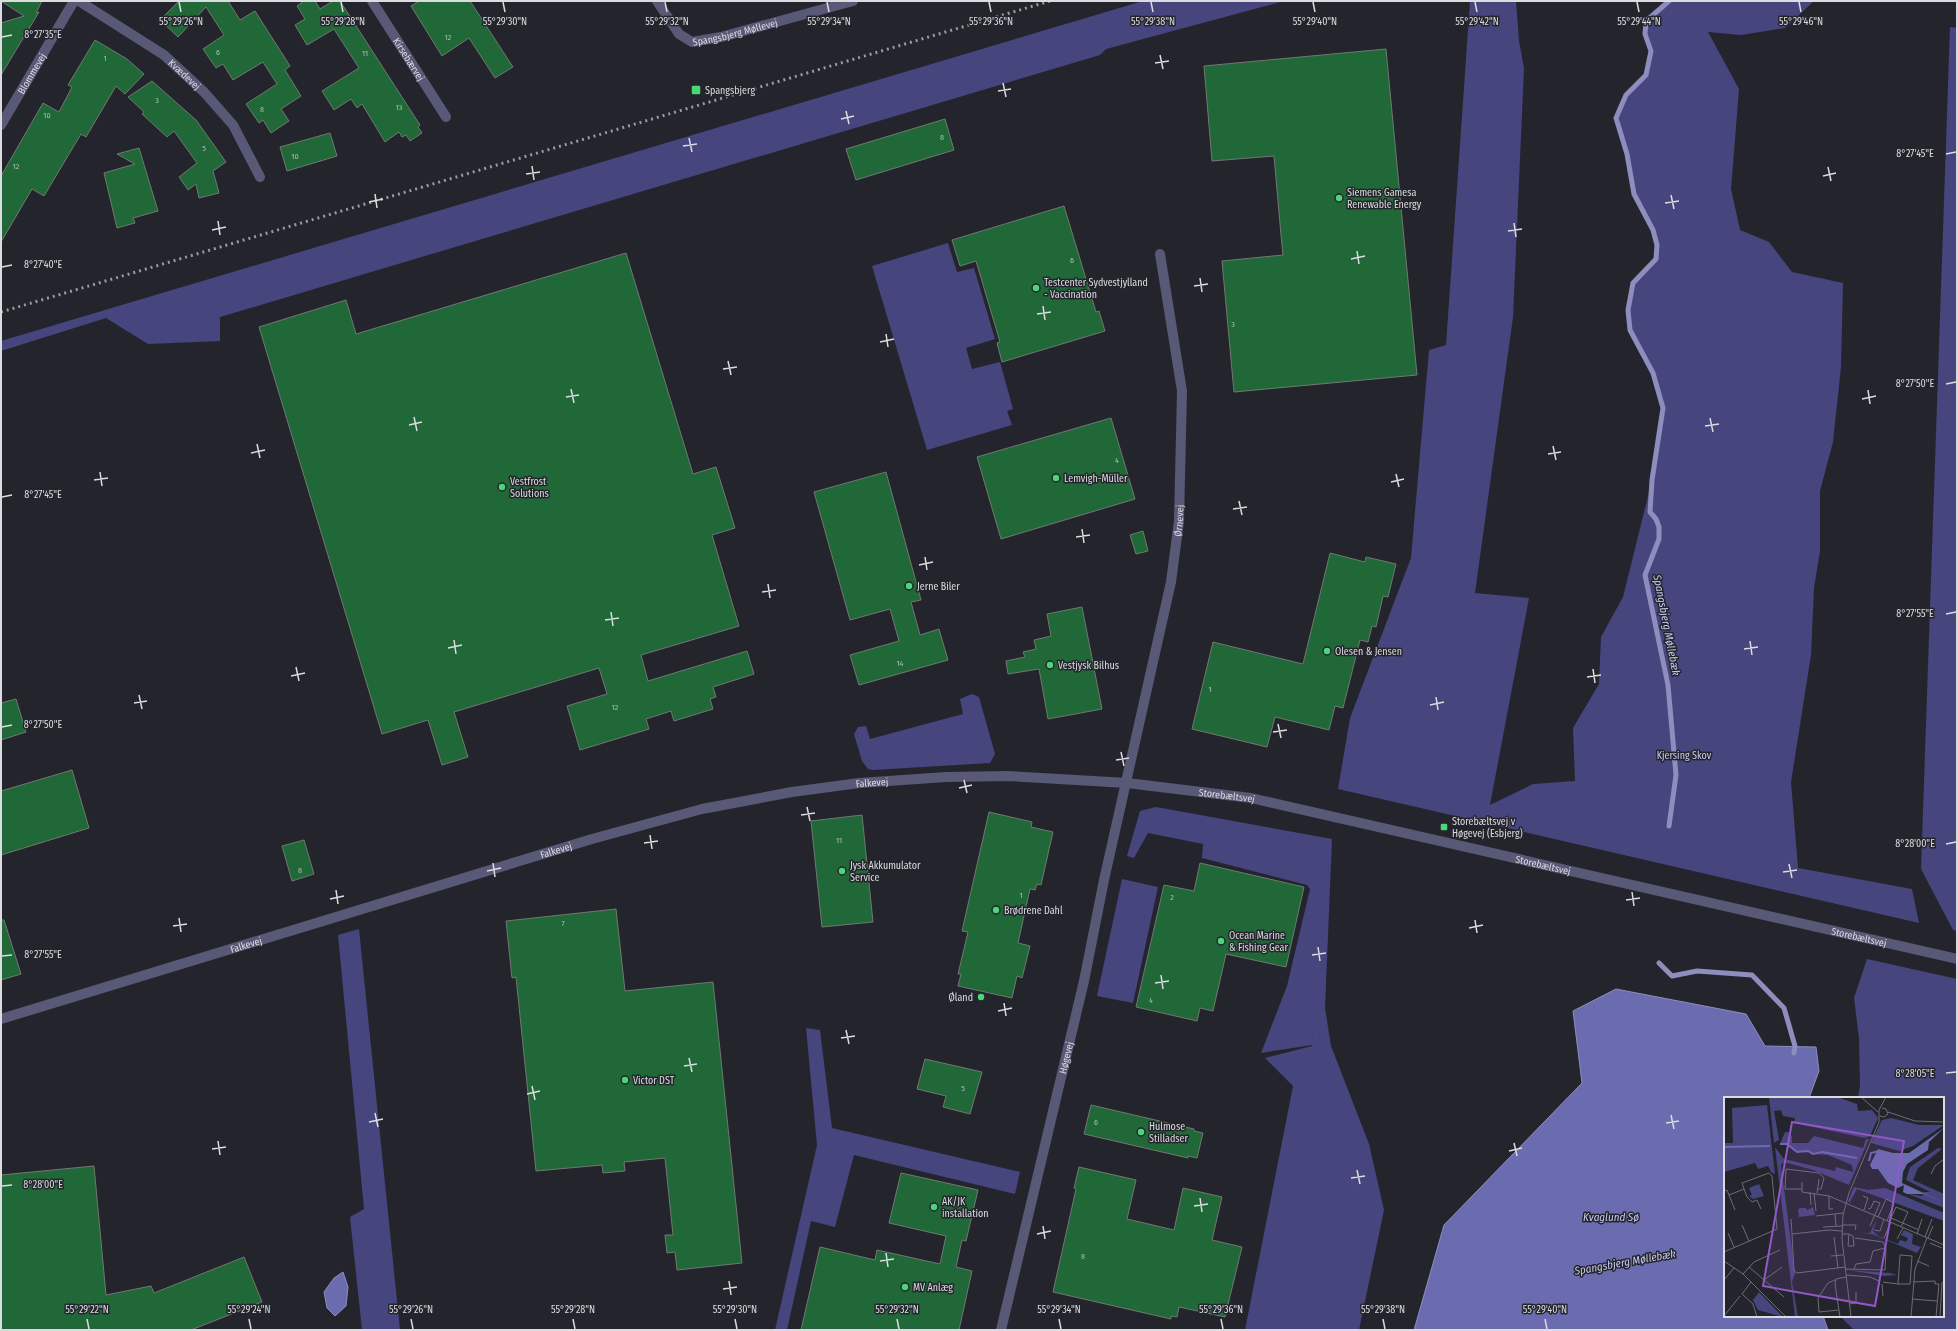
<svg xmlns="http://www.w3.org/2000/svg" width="1958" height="1331" font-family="'Fira Sans Condensed',sans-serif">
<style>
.green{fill:#46457e}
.water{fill:#6b6bb0;stroke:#8d8dbe}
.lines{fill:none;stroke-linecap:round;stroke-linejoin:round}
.stream{stroke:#8d8dbe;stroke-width:5}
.building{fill:#216838;stroke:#707872}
.minor{stroke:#575976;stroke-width:10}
.tertiary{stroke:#575976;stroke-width:10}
.rail{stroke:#9a9aa0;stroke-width:3;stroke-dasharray:2 4;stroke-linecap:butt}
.ticks{fill:none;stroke:#dbdbe0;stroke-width:1.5}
.poi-dot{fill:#49d778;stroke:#24252c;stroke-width:1.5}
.labels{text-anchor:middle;stroke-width:3;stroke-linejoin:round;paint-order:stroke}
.number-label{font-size:8px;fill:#acbeb6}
.street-label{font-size:10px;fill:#dbdbe0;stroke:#24252c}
.poi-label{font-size:10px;fill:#dbdbe0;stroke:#24252c;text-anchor:start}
.park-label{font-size:10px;fill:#caccf3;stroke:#24252c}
.water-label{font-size:11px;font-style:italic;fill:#c8caf1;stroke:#24252c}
.inset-river{fill:none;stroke:#6b6bb0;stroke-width:2}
.inset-road{fill:none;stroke:#6d6e74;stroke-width:1}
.view{fill:#9358c7;fill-opacity:0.15;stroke:#9358c7;stroke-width:2}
.inset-edge{fill:none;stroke:#dbdbe0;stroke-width:2}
.ticks-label{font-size:10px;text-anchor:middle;fill:#dbdbe0;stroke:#24252c;stroke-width:3;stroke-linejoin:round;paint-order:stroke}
</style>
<rect width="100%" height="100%" fill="#24252c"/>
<path class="green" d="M1143,1H1284L1106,49L1100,55L220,317V341L148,344L106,318L1,351V341Z
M1470,1H1516L1519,41L1524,68L1513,317L1475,593L1529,598L1490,805L1533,784L1575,781L1573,728L1599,684L1601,637L1623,597L1652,480L1663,408L1653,373L1630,330L1628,310L1633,283L1656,259L1657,245L1653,230L1634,194L1627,154L1616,118L1626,95L1646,75L1651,51L1645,34L1646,21L1669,1H1814L1785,28L1741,35L1708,32L1739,89L1731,189L1740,230L1769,242L1792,272L1843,283L1841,367L1833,442L1820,491V551L1814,588L1811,655L1791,782L1798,868L1912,889L1919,923L1338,789L1350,718L1411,558L1429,350L1446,345Z
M1950,27L1957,28V931L1953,930L1921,869Z
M948,243L957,272L974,268L995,339L966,348L972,369L1000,362L1013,409L1007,411L1012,425L927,450L872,266Z
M972,694L979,697L995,754L990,763L873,770L868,769L862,761L854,734L858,727L866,726L870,739L963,714L960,699Z
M1156,807L1332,839L1325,1008L1331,1046L1369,1144L1384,1210L1359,1330H1245L1293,1086L1265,1058L1312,1046L1314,1000L1312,1045L1261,1053L1287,986L1310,889L1307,885L1202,858L1203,844L1148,833L1134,858L1127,856L1140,811Z
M1122,879L1158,887L1133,1003L1097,996Z
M359,929L400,1330H362L350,1217L364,1209L338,935Z
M1867,959L1957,979V1330H1854L1840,1316H1943V1098H1858L1860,1086L1859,1038L1854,998Z
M806,1028L820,1030L832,1128L1020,1172L1015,1194L854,1155L835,1227L811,1221L787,1330H775L817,1145Z"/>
<path class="water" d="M1616,989L1746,1014L1765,1046L1816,1047L1819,1071L1809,1098H1725V1316H1823L1828,1330H1414L1444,1225L1582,1083L1573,1011Z
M343,1272L348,1287L346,1306L335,1316L327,1308L324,1292L334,1278Z"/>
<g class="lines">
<path class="stream" d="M1669,826L1676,775L1668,685L1645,575L1659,539V527L1656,519L1650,512L1652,480L1663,408L1653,373L1630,330L1628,310L1633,283L1656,259L1657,245L1653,230L1634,194L1627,154L1616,118L1626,95L1646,75L1651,51L1645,34L1646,21L1669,1
M1659,963L1672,976L1697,971L1752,975L1784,1008L1795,1046L1794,1053"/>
</g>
<path class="building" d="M1,1H42L36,13L39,12L1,75V23L24,16Z
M179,1H228L240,20L255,11L290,66L285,70L301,96L281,109L289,121L271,133L263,120L259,123L246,104L277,84L263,62L233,80L223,64L216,68L203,49L224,35L206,7L178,37L160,20Z
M304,1H315L320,9L333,1H340L420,125L418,127L422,133L410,141L406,135L402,137L399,132L385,142L362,104L357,108L351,99L334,110L322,91L359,68L334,29L307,45L295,25L305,19L297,6Z
M419,1H470L513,67L495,78L469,38L442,56L411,6Z
M95,40L127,59L144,74L125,94L116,86L86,137L81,134L44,196L32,189L1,242V176L43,103L59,112L72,87L68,85Z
M1386,49L1417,375L1234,392L1222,261L1283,255L1281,235L1274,156L1212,161L1204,66Z
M152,81L196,120L226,162L213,171L219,193L199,198L196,184L188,190L179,177L197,163L174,131L167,137L142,114L144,112L128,97Z
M945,119L954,150L856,180L846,149Z
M330,133L337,156L287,171L280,147Z
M139,148L158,211L133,218L135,223L117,228L104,173L135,164L117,154Z
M1064,206L1096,312L1099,311L1105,331L1002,362L997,343L1000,342L976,261L960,266L952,240Z
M626,253L693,474L716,467L735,528L712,535L739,626L641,655L648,681L747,651L754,674L713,687L716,697L710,699L713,709L674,721L671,711L646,719L649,729L580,750L567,706L607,694L599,668L454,712L468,757L442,765L428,720L382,734L259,327L346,300L356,334Z
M1111,418L1135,499L1001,539L977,457Z
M886,472L921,600L911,602L920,635L939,629L948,660L859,685L850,655L899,641L890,609L850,620L814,492Z
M1143,531L1148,551L1136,554L1130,535Z
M1330,553L1365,562L1366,557L1396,564L1388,597L1383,596L1376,627L1372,626L1368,642L1360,640L1343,708L1335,706L1329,730L1275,717L1267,747L1192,729L1213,642L1303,664Z
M1082,607L1102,709L1048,719L1039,669L1008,674L1006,661L1025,657L1023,652L1036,649L1034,640L1051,636L1047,614Z
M16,699L26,732L1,740V703Z
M72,770L89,828L1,855V791Z
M989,812L1032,822L1031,827L1053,832L1041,885L1037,884L1035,890L1030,889L1018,943L1030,946L1022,978L1017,976L1012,998L958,986L961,974H958L968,932L962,931Z
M862,815L873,922L822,927L811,821Z
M304,840L314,874L292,881L282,846Z
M1200,863L1304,887L1286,967L1226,954L1213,1011L1200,1008L1197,1021L1136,1007L1164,885L1194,891Z
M616,909L625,991L713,982L742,1263L677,1270L675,1252L667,1253L665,1235H673L665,1158L624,1162L625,1171L603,1173L602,1165L536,1171L516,977L512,978L506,921Z
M1,920H4L21,974L1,980Z
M925,1059L982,1072L970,1114L943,1107L946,1096L917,1089Z
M1091,1105L1194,1129V1131L1203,1133L1197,1158L1188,1156V1158L1084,1134Z
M94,1166L106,1295L151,1286L154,1293L244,1257L262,1302L191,1330H1V1175Z
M1079,1167L1136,1180L1127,1219L1174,1230L1183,1188L1222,1197L1212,1240L1242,1247L1225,1317L1179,1307L1177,1317L1171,1316V1319L1053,1292L1076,1189L1074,1188Z
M901,1173L978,1190L966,1241L962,1240L956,1267L972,1271L959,1330H801L820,1247L875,1260L877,1250L940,1264L946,1236L889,1223Z"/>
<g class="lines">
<g class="minor">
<path id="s1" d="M79,1L164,55L204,92L233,125L260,177"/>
<path id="s2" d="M372,1L446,117"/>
<path id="s3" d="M657,1L679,34L692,42L721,37L853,1"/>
<path id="s4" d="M1,125L74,1"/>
<path id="s5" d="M1001,1330L1084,981L1104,880L1171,582L1179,521L1182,391L1160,254"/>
</g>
<path class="tertiary" id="s6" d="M1,1019L592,839L702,809L792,792L859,783L946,777L1008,776L1127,783L1251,798L1957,959"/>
<path class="rail" d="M1,312L1050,1"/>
</g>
<path class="ticks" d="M179,2L181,12M341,2L343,12M503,2L505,12M665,2L667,12M827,2L829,12M989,2L991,12M1151,2L1153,12M1313,2L1315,12M1475,2L1477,12M1637,2L1639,12M1799,2L1801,12M2,37L12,35M1160,55L1163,69M1155,63L1169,61M1003,83L1006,97M998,91L1011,89M846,111L849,124M841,119L854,116M689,138L692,152M683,146L697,144M1946,154L1956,152M532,166L534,180M1828,167L1831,181M526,174L540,172M1823,176L1836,173M375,194L377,208M1671,195L1674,209M369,202L383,199M1665,203L1679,201M218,221L220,235M1514,223L1516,237M212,230L226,227M1508,231L1522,229M1357,251L1359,264M1351,259L1365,256M2,267L12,265M1200,278L1202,292M1194,286L1208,284M1043,306L1045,320M1037,314L1051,312M886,334L888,347M880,342L894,339M728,361L731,375M723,369L737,367M1946,384L1956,382M571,389L574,403M1868,390L1870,404M566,397L579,395M1862,399L1876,396M414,417L417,431M1710,418L1713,432M409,425L422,422M1705,426L1719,424M257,444L260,458M1553,446L1556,460M251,453L265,450M1548,454L1561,452M100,472L102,486M1396,474L1399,487M94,480L108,478M1391,482L1404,479M2,497L12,495M1239,501L1242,515M1233,509L1247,507M1082,529L1084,543M1076,537L1090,535M925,557L927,570M919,565L933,562M768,584L770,598M762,592L776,590M611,612L613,626M1946,614L1956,612M605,620L619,618M454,640L456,654M1750,641L1752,655M448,648L462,645M1744,649L1758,647M296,667L299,681M1593,669L1595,683M291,676L305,673M1587,677L1601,675M139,695L142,709M1436,697L1438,710M134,703L147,701M1430,705L1444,702M1278,724L1281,738M2,727L12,725M1273,732L1287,730M1121,752L1124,766M1116,760L1129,758M964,780L967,793M959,788L972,785M807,807L810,821M801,815L815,813M650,835L652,849M644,843L658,841M1946,844L1956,842M493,863L495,877M1789,864L1792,878M487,871L501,868M1783,872L1797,870M336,890L338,904M1632,892L1634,906M330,899L344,896M1626,900L1640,898M179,918L181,932M1475,920L1477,933M173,926L187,924M1469,928L1483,925M1318,947L1320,961M1312,955L1326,953M2,956L12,955M1161,975L1163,989M1155,983L1169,981M1004,1003L1006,1016M998,1011L1012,1008M846,1030L849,1044M841,1038L855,1036M689,1058L692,1072M684,1066L697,1064M1946,1073L1956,1072M532,1086L535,1100M527,1094L540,1091M375,1113L378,1127M1671,1115L1674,1129M369,1122L383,1119M1666,1123L1679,1121M218,1141L220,1155M1514,1143L1517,1156M212,1149L226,1147M1509,1151L1522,1148M1357,1170L1360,1184M1351,1178L1365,1176M2,1186L12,1185M1200,1198L1202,1212M1194,1206L1208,1204M1043,1226L1045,1239M1037,1234L1051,1231M886,1253L888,1267M880,1261L894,1259M729,1281L731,1295M723,1289L737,1287M87,1319L89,1329M249,1319L251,1329M411,1319L413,1329M573,1319L575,1329M735,1319L737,1329M897,1319L899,1329M1059,1319L1061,1329M1221,1319L1223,1329M1383,1319L1385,1329M1545,1319L1547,1329"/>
<g class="poi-dot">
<rect x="691" y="85" width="10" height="10" rx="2"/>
<circle cx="1339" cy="198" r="4"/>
<circle cx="1036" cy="288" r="4"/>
<circle cx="1056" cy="478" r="4"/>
<circle cx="502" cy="487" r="4"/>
<circle cx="909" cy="586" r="4"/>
<circle cx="1327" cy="651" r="4"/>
<circle cx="1050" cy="665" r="4"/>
<rect x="1440" y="823" width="8" height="8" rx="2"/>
<circle cx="842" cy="871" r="4"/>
<circle cx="996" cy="910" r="4"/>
<circle cx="1221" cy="941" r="4"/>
<circle cx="981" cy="997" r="4"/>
<circle cx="625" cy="1080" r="4"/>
<circle cx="1141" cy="1132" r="4"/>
<circle cx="934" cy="1207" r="4"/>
<circle cx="905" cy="1287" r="4"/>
</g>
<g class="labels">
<g class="number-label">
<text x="448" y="40">12</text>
<text x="218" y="55">6</text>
<text x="365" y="56">11</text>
<text x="105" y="61">1</text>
<text x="157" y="103">3</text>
<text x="399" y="110">13</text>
<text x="262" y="112">8</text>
<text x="47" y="118">10</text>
<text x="942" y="140">8</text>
<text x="204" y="151">5</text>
<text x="295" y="159">10</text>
<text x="16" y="169">12</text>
<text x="1072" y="263">6</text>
<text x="1233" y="327">3</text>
<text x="1117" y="463">4</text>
<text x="900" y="666">14</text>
<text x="1210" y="692">1</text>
<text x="615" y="710">12</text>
<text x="839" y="843">11</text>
<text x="300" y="873">8</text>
<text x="1021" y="898">1</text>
<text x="1172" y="900">2</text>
<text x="563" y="926">7</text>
<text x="1151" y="1003">4</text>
<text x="963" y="1091">5</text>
<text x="1096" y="1125">6</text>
<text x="1083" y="1259">8</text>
</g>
<g class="street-label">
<text dy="4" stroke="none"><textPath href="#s3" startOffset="99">Spangsbjerg Møllevej</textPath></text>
<text dy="4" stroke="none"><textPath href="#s2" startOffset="69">Kirsebærvej</textPath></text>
<text dy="4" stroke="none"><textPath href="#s4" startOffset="60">Blommevej</textPath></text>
<text dy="4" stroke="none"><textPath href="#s1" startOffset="129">Kvædevej</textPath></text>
<text dy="4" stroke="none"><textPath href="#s5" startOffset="829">Ørnevej</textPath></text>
<text dy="4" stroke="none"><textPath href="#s6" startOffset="904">Falkevej</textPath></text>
<text dy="4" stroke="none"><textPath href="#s6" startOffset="1260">Storebæltsvej</textPath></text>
<text dy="4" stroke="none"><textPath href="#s6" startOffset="580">Falkevej</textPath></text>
<text dy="4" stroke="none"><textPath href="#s6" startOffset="1584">Storebæltsvej</textPath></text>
<text dy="4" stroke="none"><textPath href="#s6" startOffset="1908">Storebæltsvej</textPath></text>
<text dy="4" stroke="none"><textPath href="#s6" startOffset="256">Falkevej</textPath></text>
<text dy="4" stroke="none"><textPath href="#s5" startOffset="280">Høgevej</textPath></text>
</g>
<g class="poi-label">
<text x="705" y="94">Spangsbjerg</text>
<text x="1347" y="196">Siemens Gamesa<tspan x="1347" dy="12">Renewable Energy</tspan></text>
<text x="1044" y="286">Testcenter Sydvestjylland<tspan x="1044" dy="12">- Vaccination</tspan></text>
<text x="1064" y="482">Lemvigh-Müller</text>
<text x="510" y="485">Vestfrost<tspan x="510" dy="12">Solutions</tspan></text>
<text x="917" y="590">Jerne Biler</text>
<text x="1335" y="655">Olesen &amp; Jensen</text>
<text x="1058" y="669">Vestjysk Bilhus</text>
<text x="1452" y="825">Storebæltsvej v<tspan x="1452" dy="12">Høgevej (Esbjerg)</tspan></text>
<text x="850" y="869">Jysk Akkumulator<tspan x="850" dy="12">Service</tspan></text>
<text x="1004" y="914">Brødrene Dahl</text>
<text x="1229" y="939">Ocean Marine<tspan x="1229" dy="12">&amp; Fishing Gear</tspan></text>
<text x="973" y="1001" text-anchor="end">Øland</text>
<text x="633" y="1084">Victor DST</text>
<text x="1149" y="1130">Hulmose<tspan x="1149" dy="12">Stilladser</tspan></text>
<text x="942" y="1205">AK/JK<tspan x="942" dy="12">installation</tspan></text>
<text x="913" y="1291">MV Anlæg</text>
</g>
<g class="park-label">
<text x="1684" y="759">Kjersing Skov</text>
</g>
<g class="water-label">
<text transform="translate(1667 625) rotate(79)" y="4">Spangsbjerg Møllebæk</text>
<text x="1611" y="1221">Kvaglund Sø</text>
<text transform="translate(1625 1262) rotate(-10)" y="4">Spangsbjerg Møllebæk</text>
</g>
</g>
<g transform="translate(1724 1097)">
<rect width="220" height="220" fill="#24252c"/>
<path d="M45,0H113L133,7L134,14L148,13L154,21L146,39L141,41L70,26L71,21L59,19L57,13L50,14L55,43L50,46ZM43,8L51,77L47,75L44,69L34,72L31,66L0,75V46H9L8,11ZM167,21L195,28H220L189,49L175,54L147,46L158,23ZM61,35H65L68,40V46H84L90,39L139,51L142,42H145L125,88L89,73L60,65L57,68L71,176L68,185L74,220H71L51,50L60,62L111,74L112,70L129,75L128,68L104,58L89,57L84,54L73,55L63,47H56ZM214,51L218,52L194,71L189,83L220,97V111L184,97L198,99L200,95H206L182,83L186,70ZM35,87L40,99L29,102L25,99L28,98L25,91ZM130,90L144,93L161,91L220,116V124L133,92L126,105L128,107L124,104ZM89,110L91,118L75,120L74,113L76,111H82L83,113ZM153,121L149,134L154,139L174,147L176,143L182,145L184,141L177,138L180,133L189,137L188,147L197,150L193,156L148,137H138L146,136ZM123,173L166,176L173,178L161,179ZM35,195L59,220L34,213L29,203Z" fill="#46457e"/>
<path d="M220,31L205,45L204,53L183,67L179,75L178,86L219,105L200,97H183L179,95L180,88L174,91L164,86L154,72H148L146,68L154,52L169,56H185Z" fill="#6b6bb0"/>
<path class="inset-river" d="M56,47H63L73,55L84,54L89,57L98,55L133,61M0,50L46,49M145,64L147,56L155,54"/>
<path class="inset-road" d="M137,0L154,15M164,15L191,24L220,25M156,19L160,20L164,17L162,12L158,11M207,77L211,69L220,62M78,85V95L105,99L220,148M78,92H61L62,72L95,76L100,81L97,92H94M0,94L3,93L11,113M86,95L87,108M90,96L92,114M93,96L95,82M5,98L20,92M105,99V112H109M139,99L144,101L140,113M144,112L147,111L150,104L156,106L146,129M111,117L112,129M92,119L119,116M154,120L162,102L170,106L163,124M167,121L172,110L184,115L177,130M67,122L68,137L105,133L118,134M166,125L167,121L195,133M18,128L25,144M118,128H132L131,133M99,130L118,129M150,133L156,134L160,122M4,136L10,150M68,137L70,174L73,176L121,170M118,137H125L129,139L130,149H124L125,137M193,137L198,122M110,140L114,171M201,140L208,122M160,141L167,125M204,141L209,129M173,142L179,131M206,146L218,151M0,155L53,132L48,79L45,76L18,86L23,100L28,105L33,103L37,112M107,159L119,158M0,164L19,177L62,220M193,164L205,169M25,170L60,200M121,172L161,173L162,152L159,145L131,141M130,172L132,167L146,165L149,154L161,151M19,177L30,165L56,153M122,178L146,180L155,184M0,183L10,171M40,183L58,170M111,183L104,186L94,201L95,215L115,213M27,185L18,197L29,207L33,220M159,185L174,187H186L188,159L176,158L174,187M189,185L211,184V187H215L212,220M158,187L159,199M188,202L213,204M125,207L132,206V195M0,219L16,199M116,220L111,187L112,182L122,180M127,220L118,142L119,118L125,96L155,25V13L162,0M187,220L191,172L203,141M216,220L218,185"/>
<path class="view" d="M68,25L180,44L151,209L39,189Z"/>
<rect width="220" height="220" class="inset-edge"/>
</g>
<g class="ticks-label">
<text x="181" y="25">55°29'26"N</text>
<text x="343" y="25">55°29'28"N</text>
<text x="505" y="25">55°29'30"N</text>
<text x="667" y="25">55°29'32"N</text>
<text x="829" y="25">55°29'34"N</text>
<text x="991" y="25">55°29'36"N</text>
<text x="1153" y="25">55°29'38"N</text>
<text x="1315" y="25">55°29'40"N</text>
<text x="1477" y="25">55°29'42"N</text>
<text x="1639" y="25">55°29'44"N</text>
<text x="1801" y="25">55°29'46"N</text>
<text x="43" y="38">8°27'35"E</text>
<text x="1915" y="157">8°27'45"E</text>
<text x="43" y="268">8°27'40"E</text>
<text x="1915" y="387">8°27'50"E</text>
<text x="43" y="498">8°27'45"E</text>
<text x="1915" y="617">8°27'55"E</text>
<text x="43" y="728">8°27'50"E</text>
<text x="1915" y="847">8°28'00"E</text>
<text x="43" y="958">8°27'55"E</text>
<text x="1915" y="1077">8°28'05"E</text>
<text x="43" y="1188">8°28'00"E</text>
<text x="87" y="1313">55°29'22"N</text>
<text x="249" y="1313">55°29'24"N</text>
<text x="411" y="1313">55°29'26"N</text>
<text x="573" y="1313">55°29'28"N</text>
<text x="735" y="1313">55°29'30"N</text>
<text x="897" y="1313">55°29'32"N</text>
<text x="1059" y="1313">55°29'34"N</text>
<text x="1221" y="1313">55°29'36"N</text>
<text x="1383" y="1313">55°29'38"N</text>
<text x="1545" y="1313">55°29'40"N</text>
</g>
<rect width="1958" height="1331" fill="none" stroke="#dbdbe0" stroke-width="4"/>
</svg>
